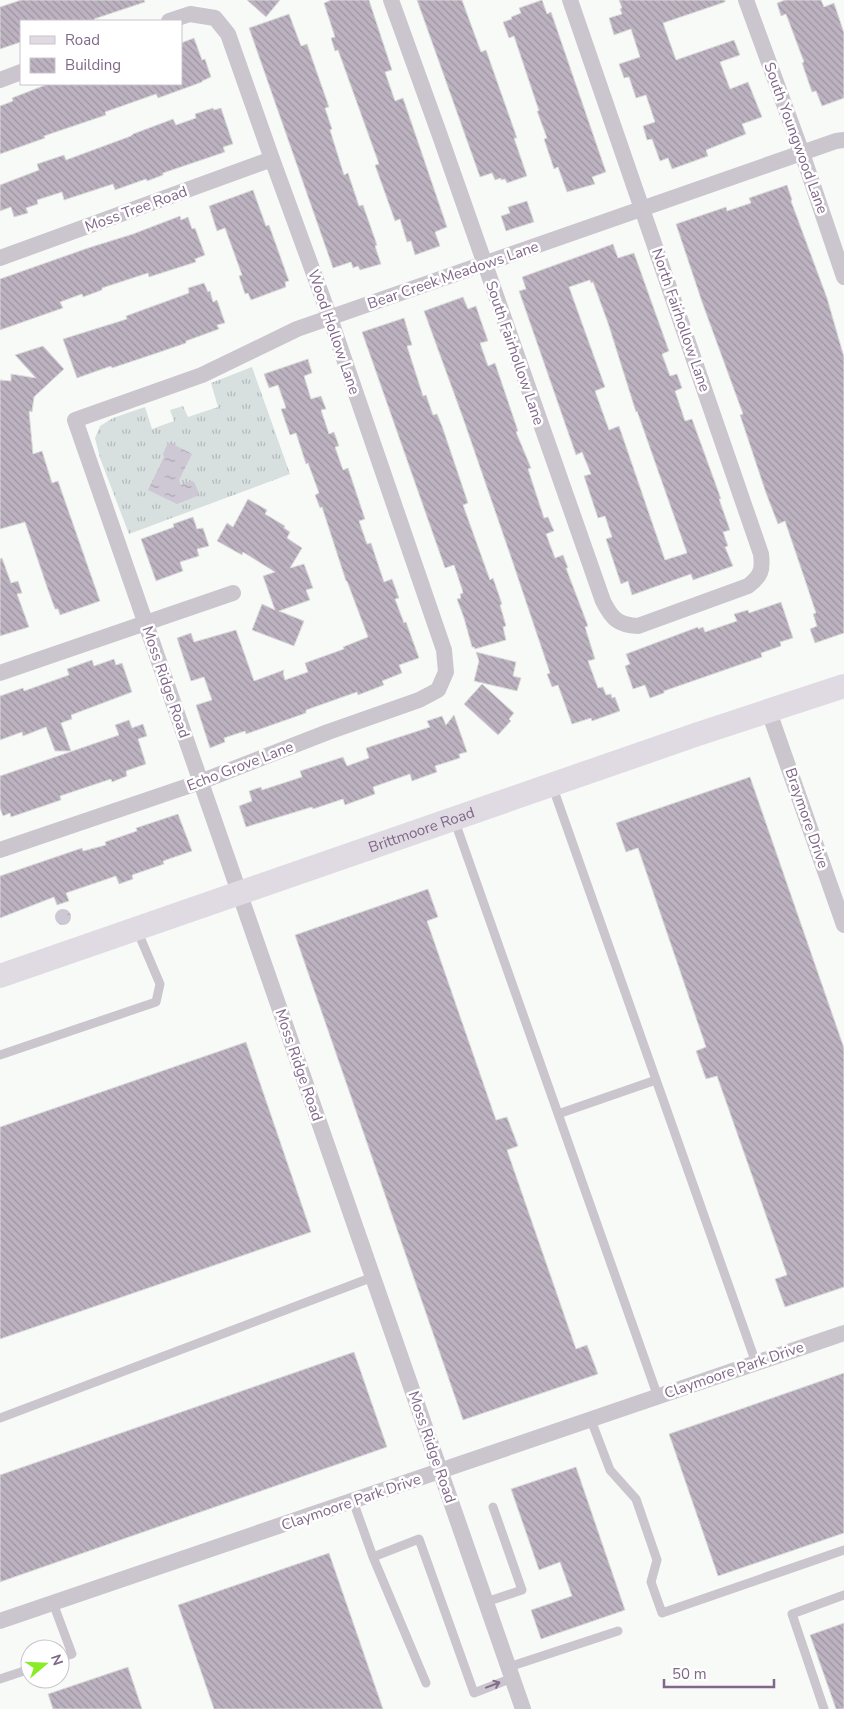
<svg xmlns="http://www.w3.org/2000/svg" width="844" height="1709" font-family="'Nunito Sans',sans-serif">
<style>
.grass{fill:url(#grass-tufts)}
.water{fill:url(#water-ripples)}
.building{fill:url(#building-back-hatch);stroke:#dadcda;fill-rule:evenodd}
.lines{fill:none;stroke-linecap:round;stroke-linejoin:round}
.service{stroke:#cbc5ce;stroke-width:9}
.minor{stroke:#cbc5ce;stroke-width:16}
.secondary{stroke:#e0dae2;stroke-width:24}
.oneway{stroke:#846d8d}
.labels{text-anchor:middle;stroke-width:5;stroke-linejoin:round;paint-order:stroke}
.street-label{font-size:15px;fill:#80688a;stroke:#fff}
</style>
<defs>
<pattern id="grass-tufts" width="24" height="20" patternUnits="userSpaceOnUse" patternTransform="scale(1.25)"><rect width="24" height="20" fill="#d7dfdf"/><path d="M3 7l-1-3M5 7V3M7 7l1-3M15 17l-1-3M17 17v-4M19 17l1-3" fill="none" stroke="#b4b9bb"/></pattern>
<pattern id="water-ripples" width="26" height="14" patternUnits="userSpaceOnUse" patternTransform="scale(1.25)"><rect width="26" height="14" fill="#cec7d4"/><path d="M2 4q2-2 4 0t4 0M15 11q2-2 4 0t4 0" fill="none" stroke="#aca5b2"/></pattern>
<pattern id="building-back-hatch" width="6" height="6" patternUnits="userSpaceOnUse" patternTransform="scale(1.25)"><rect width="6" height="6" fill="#bcb2c0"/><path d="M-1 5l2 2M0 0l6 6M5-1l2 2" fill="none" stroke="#9e95a2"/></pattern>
</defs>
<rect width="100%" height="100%" fill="#f8faf8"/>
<path class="grass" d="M252,367L290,474L129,534L100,458L95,438L100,426L113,418L145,407L152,429L174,421L170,410L183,406L188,417L218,407L211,383Z"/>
<path class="water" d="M171,443L192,454L179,480L181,485L191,481L194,482L199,493L197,496L177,504L148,490L164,457L163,454L167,445Z
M55 917a8 8 0 1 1 16 0a8 8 0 1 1-16 0Z"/>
<path class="building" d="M21,0H144L145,2L94,19L95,21H21V42L0,49V7Z
M247,0H280L266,17Z
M331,0H369L392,70L385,72L395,101L403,98L447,227L435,232L440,246L415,255L411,241L407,242L400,219L395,221L375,165L379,164L338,50L335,51L331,38L335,37L324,3Z
M417,0H462L481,52L486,50L517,138H514L527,176L507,183L505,179L501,180V178L495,180L492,173L480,177Z
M542,0L547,14L551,12L606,172L592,177L595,184L567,192L558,167L554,169L544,139L547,138L537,111H539L514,36L509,38L503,22L512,19L511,17L521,13L519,8Z
M619,0H725V2L663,23L676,60L734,40L740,55L720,62L730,89L748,82L762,117L742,124L746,134L706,150L708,156L672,169L668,158L660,161L652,139L647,140L643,126L655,122L646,95L636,98L629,77L624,78L619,64L640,57L631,29L614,35L609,18L622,14L620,9L622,8Z
M785,0H821L824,7L834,3L844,33V98L822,106L816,91L812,92L802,63L804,62L786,14L781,16L777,3Z
M289,14L301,46L307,44L329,107L325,108L332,129L330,130L344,175L348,173L359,206L363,205L377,245L375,246L381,264L360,270L358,266L353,268L351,262L333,268L249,28Z
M194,38L202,60L205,59L211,77L202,81V82L158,98L156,94L105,112L106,115L44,136L45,138L0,154V106L13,101L12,98L48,84H181V43Z
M213,108L214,110L221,108L233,144L223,147L225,152L163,173V175L147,181L146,179L115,190L113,184L64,200L62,192L37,200L38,204L26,208L28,213L14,217L11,207L0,211V185L39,170L37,164L64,155L66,160L131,136L133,134L173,119L176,125L196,118L195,114Z
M787,185L792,200L791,201L827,298L844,357V633L815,643L810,629L817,626L813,614L816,613L804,577L785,521L778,524L766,493L740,415L743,414L702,302L676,224L726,207L727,211L751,203L749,198Z
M253,190L266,226L269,225L289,281L285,282L286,287L251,300L248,293L245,294L239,276L242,275L225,228L217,231L209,206Z
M527,201L534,222L506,231L501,216L510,213L508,207Z
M180,216L181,220L188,217L192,229L195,228L205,255L195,259L196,262L149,277L148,273L102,288V290L83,297L82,294L60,302L63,308L0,330V279L88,248L133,234Z
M613,244L618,258L634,253L669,351L662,354L670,376L677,374L682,388L675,391L685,421L692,419L721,499H719L730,530L723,532L728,546L725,547L733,566L693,580L691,574L632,595L628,581L621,584L606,539L612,537L605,516L598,518L584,476L591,474L582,452L576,455L519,291L526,289L522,277ZM590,280L591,283L593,282L608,323L636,412L637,411L687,553L665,560L619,426L609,430L595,391L605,387L569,287Z
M204,283L208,292L210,291L213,302L217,300L225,323L217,325L219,329L186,341V343L157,353L112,368L111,366L77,378L63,339L127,319L126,316L189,293L188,288Z
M463,297L468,309L476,306L481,321L488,341L480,343L488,366L495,363L518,431L516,432L531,468L528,469L544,518L548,517L554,531L546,534L555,558L563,555L568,568H566L588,626L585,627L595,659L588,661L598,688L603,687L606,695L611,694L612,698L615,697L620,711L592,721L591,718L572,724L558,685L552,687L547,674L550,673L512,560L463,418L424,311Z
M404,318L412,345L407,346L423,396L426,395L433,415L437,414L442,426L468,503L463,505L490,580L493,578L502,604L500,605L506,626L503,627L506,640L475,649L474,647H472L464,618L457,599L461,598L460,594L463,593L462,589L454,565L445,568L362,332Z
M43,346L64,369L34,397L32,412L29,411L33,454L42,451L52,483L58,481L100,601L60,615L58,609H55L47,587L25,522L0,529V380L11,381V374L36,378L15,355Z
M308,359L312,373L304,376L311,399L321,396L326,409L321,410L329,434L334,432L339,446L335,447L343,470L348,468L365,519L359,521L367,544L371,543L384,582L392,579L399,598L395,599L404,623L406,622L419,658L399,665L402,673L382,681L384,685L358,695L357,692L306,710V713L246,734L245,731L224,738L225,742L210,748L196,705L212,700L204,677L191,681L177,638L191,633L194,642L236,630L254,681L284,670L283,673L285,680L308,672L305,663L344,649L343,647L368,637L347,581H346L322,507L320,508L315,495L319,493L308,463L306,464L296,433L290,435L281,409L286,408L278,385L269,388L264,374Z
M248,499L267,510L265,514L285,526L284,528L290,532L287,538L302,548L290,568L304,564L313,588L306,590L310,600L279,611L304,621L294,646L252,630L262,604L275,610L263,576L275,572L243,552L242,555L217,541L227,523L233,527Z
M193,517L197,529L203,528L209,546L197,549L199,556L180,562L183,571L156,581L141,539L174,527L173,524Z
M2,558L11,583L18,581L22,593L17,594L29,627L0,636V559Z
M781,602L793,638L780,642L781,646L761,653L762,657L664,691V693L650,698L645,685L633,689L625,666L630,664L626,654L698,627V629L703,627L705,632L737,621L734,614L748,610L749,613Z
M476,652L516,662L513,676L521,678L517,691L474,681L479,661Z
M114,659L116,665L122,663L132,692L71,715L72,719L61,723L71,751H55L46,727L23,736L22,732L0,740V696L23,688L24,691L69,675L67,669L92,660L94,666Z
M482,684L514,713L509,719L511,721L498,735L464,704Z
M454,715L467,752L459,754L460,758L435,766L437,772L412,781L410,774L373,787L375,794L345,805L343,799L313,809L312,807L246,827L239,806L252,801L249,791L261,787L262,790L302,777L300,771L343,757L347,766L369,758L366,748L430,727L427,721L442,716L446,725Z
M129,720L132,728L143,724L147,736L138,739L146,764L126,771L127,776L112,782L111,779L60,796L61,800L11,817L10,813L3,816L0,808V776L119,735L115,725Z
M750,777L844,1048V1287L785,1307L775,1279L787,1275L717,1076L706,1079L696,1051L706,1047L638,848L626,852L616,823Z
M178,814L192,851L163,861L164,864L132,875L133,879L119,884L116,876L66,893L69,901L57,905L54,897L0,918V876L82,848L83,851L106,845L105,842L137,831L136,828Z
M428,889L438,917L427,921L496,1120L507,1117L518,1146L507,1150L576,1349L587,1345L598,1374L463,1420L295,935Z
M246,1042L311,1232L0,1339V1127Z
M354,1352L387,1447L0,1582V1475Z
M844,1373V1533L718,1576L669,1434Z
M576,1467L625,1610L541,1639L531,1610L572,1596L560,1562L539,1570L511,1489Z
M329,1553L383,1709H214L178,1605Z
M844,1623V1709H836L810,1635Z
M128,1667L142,1709H53L48,1694Z"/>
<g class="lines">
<path class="service" d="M552,785L756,1363
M454,819L658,1397
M0,1055L156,1002L160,984L137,930
M558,1114L656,1080
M0,1418L373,1277
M591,1420L610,1470L636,1499L657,1560L651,1582L662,1613L844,1550
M353,1501L373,1557L419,1539L474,1693L512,1678
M373,1557L426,1683
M486,1602L522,1590L493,1507
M53,1603L72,1654L60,1658
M509,1667L618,1631
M0,1679L30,1669
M824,1709L792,1614L844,1595"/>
<path class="minor" d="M391,0L439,133L603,601C612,619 618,625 638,626L748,586C761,576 763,570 761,554L570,0
M746,0L802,153L844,277
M0,80L21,72
M0,258L272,159
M0,673L233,593
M769,712L844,925
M0,850L200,782L328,732L419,700L438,690L446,672L444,650L330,318L272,159L228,34L215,18L190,14L169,21
M0,1621L844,1333
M523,1709L75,420L202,375L297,329L836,141L844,140"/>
<path class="secondary" id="s1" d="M0,976L698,734L844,686"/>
</g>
<defs><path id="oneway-shaft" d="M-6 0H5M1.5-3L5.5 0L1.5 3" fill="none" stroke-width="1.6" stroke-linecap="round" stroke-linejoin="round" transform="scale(1.25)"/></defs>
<use class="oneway" href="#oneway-shaft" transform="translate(493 1685) rotate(-21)"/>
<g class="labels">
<g class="street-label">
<text transform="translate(796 138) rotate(70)" y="5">South Youngwood Lane</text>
<text transform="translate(136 209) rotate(-20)" y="5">Moss Tree Road</text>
<text transform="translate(453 275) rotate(-19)" y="5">Bear Creek Meadows Lane</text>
<text transform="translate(681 320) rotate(71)" y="5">North Fairhollow Lane</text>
<text transform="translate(334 332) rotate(71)" y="5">Wood Hollow Lane</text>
<text transform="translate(515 353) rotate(71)" y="5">South Fairhollow Lane</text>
<text transform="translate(166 682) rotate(71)" y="5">Moss Ridge Road</text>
<text transform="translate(240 766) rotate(-21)" y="5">Echo Grove Lane</text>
<text transform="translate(807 818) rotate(71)" y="5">Braymore Drive</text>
<text dy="5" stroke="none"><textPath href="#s1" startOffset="446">Brittmoore Road</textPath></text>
<text transform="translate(299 1065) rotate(71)" y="5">Moss Ridge Road</text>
<text transform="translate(734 1370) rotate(-19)" y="5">Claymoore Park Drive</text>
<text transform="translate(432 1447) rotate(71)" y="5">Moss Ridge Road</text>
<text transform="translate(351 1502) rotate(-19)" y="5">Claymoore Park Drive</text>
</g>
</g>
<rect x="20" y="20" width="162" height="65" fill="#ffffff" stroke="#ccc3d0"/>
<rect x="30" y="36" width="25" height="8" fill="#e0dae2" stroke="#ccc3d0"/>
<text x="65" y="45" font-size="15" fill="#80688a">Road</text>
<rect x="30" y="58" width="25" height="15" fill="url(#building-back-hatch)" stroke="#ccc3d0"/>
<text x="65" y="70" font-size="15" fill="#80688a">Building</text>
<g transform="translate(45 1664) rotate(71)"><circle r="24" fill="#ffffff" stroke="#ccc3d0"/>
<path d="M0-4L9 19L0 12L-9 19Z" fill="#89ec26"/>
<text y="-8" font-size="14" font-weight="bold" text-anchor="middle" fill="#80688a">N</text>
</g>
<path d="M664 1679v8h110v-8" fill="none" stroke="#80688a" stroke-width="2.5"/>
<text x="672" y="1679" font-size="15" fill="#80688a" stroke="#ffffff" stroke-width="4" paint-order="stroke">50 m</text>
</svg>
